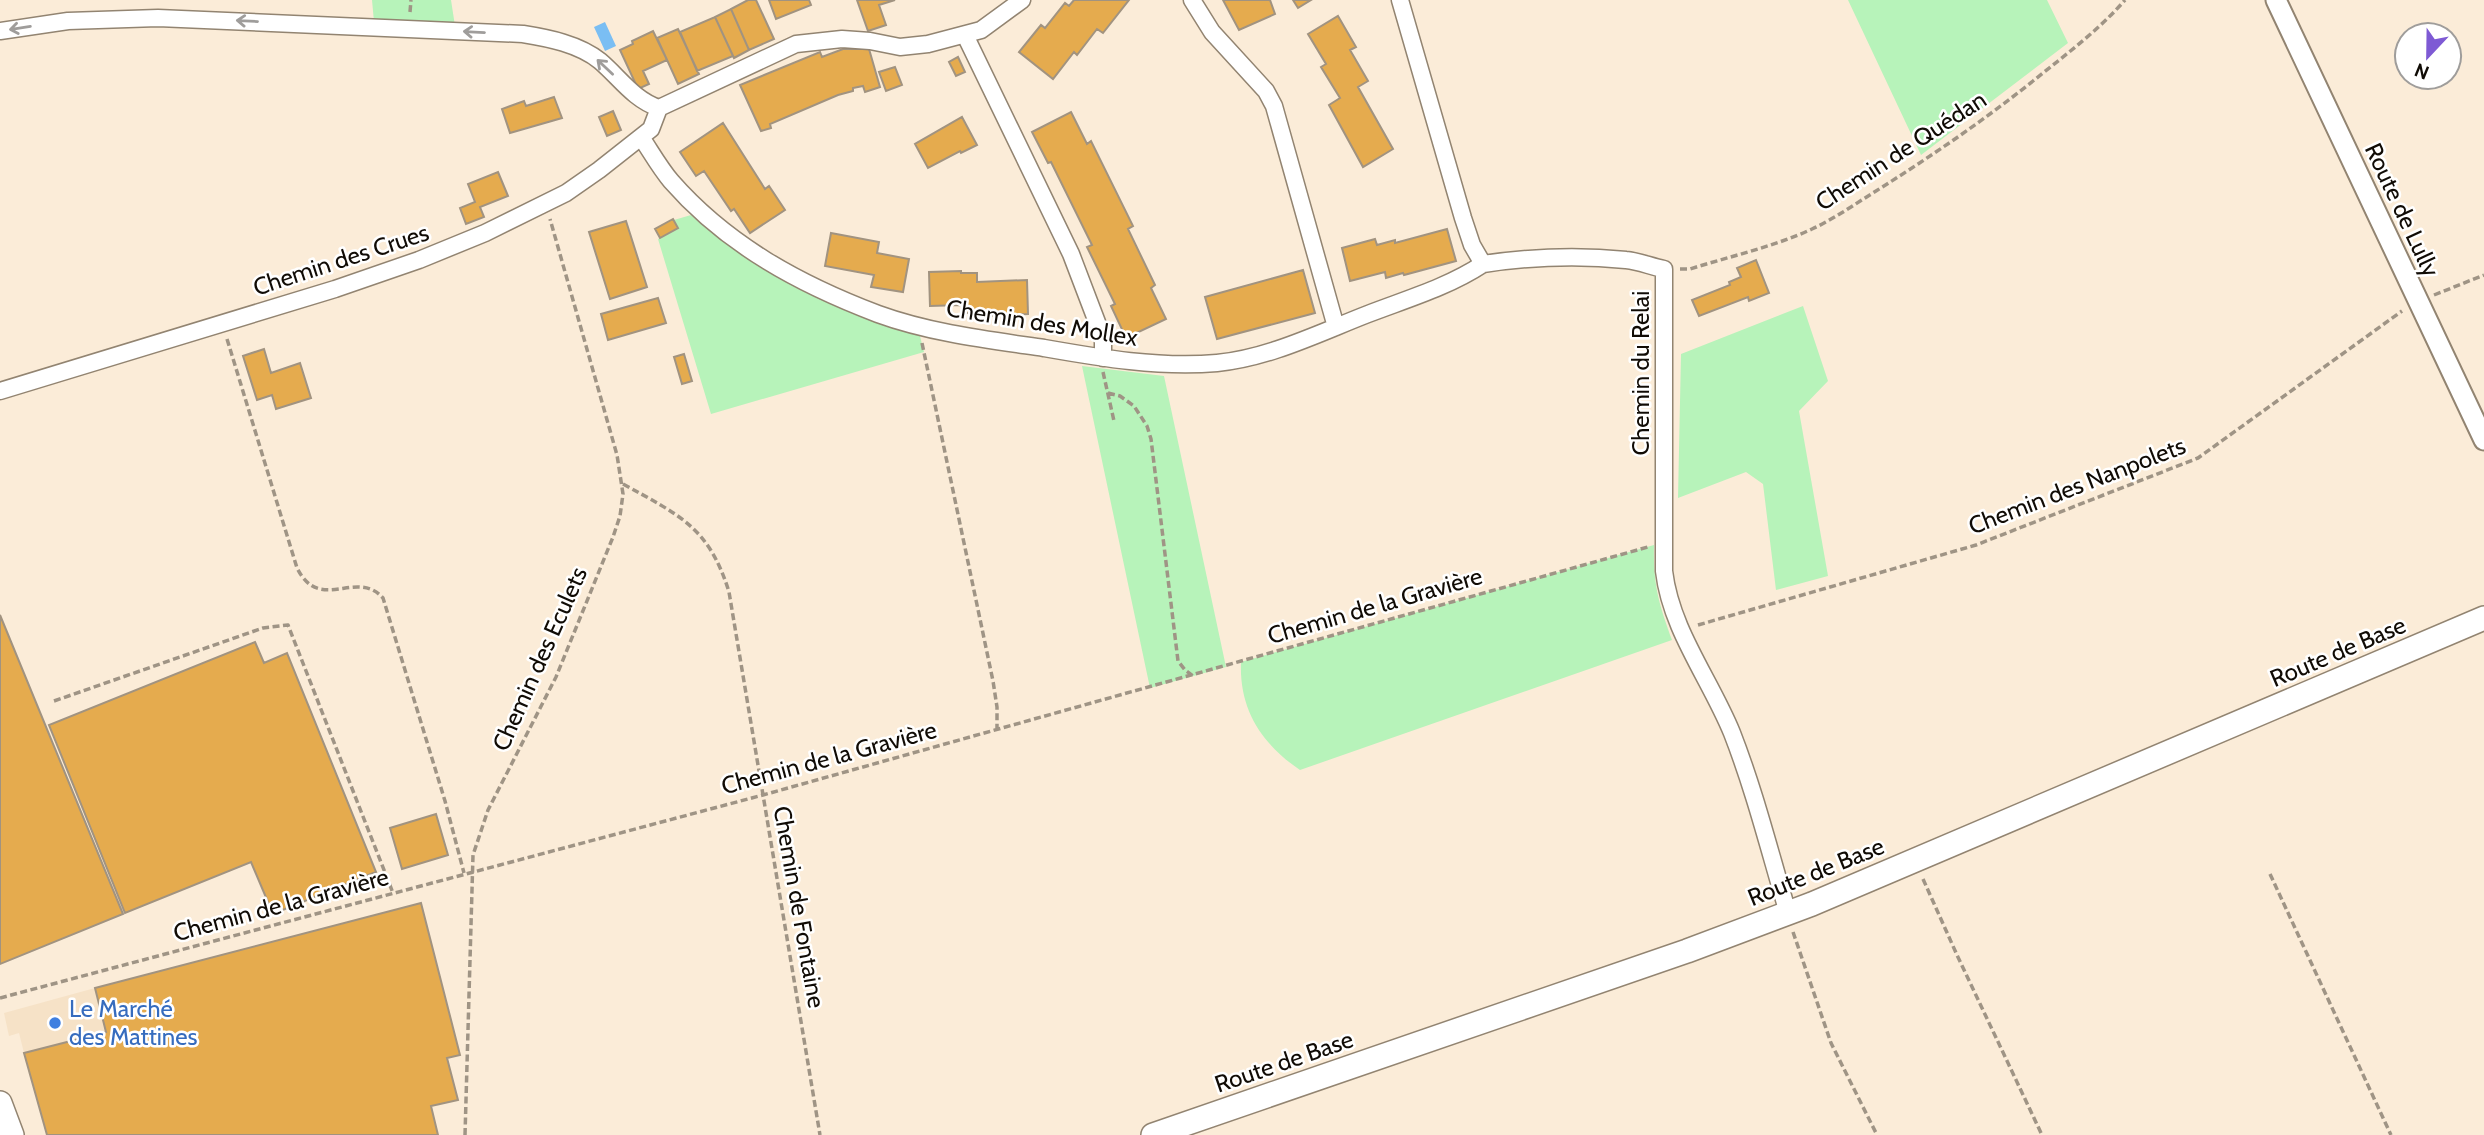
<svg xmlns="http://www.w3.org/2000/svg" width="2484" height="1135" font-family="Cabin,sans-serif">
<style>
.built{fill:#f6e2c7}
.green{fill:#b7f3ba}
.water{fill:#7abef3}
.building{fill:#e5ab4e;stroke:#a19380;stroke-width:2}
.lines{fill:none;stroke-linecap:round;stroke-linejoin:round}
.minor-casing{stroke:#928471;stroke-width:19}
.tertiary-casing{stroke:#928471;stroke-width:23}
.secondary-casing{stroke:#928471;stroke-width:26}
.path{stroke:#9f9485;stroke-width:3.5;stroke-dasharray:7 3.5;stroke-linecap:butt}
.minor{stroke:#fff;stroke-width:16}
.tertiary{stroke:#fff;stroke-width:19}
.secondary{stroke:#fff;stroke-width:23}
.oneway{stroke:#9f9d9b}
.shop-dot{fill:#3f7fe0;stroke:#fff;stroke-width:2.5}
.labels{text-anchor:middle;stroke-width:5;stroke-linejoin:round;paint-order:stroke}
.street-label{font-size:24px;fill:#100b05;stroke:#fff}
.shop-label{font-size:24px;fill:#366cbe;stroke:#fff;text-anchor:start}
</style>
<rect width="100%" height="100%" fill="#fbecd8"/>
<path class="built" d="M95,988L106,1032L24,1053L19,1033L9,1036L4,1013Z"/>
<path class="green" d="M372,0H451L455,26L374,22Z
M1848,0H2047L2068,43L1921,155Z
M691,215C760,276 832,310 920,336L924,352L711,414L658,239L678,228L674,220Z
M1803,306L1828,381L1799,411L1828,576L1776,590L1763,484L1746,472L1678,498L1681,354Z
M1082,366L1164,376L1226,667L1150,688Z
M1654,545C1653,585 1659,604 1672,640L1300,770C1262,744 1239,710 1241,662Z"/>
<path class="water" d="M605,22L616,46L605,51L594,27Z"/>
<path class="building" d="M748,0H756L774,39L749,50L731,9Z
M769,0H809L811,5L776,19Z
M857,0H895L879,5L886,25L868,31Z
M1074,0H1129L1103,33L1097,29L1077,55L1074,52L1053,79L1019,52L1041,25L1045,28L1065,3L1069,6Z
M1223,0H1270L1275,14L1239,30Z
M1293,0H1311L1298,8Z
M731,9L749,50L734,58L715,17Z
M1338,16L1356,47L1350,50L1368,81L1358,87L1393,149L1363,167L1329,105L1340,98L1321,67L1326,64L1308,34Z
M715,17L733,56L697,71L680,32Z
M678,29L699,74L678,84L657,38Z
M653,31L667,60L643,71L649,84L638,89L620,50L633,44L632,41Z
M843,49H869L880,87L865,92L863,86L853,88V91L838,95L770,124L771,128L761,131L740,85L820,52L822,57Z
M958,57L965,72L956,76L949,62Z
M895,67L902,85L886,91L879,72Z
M554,97L562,118L510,133L502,109L524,101L526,106Z
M613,111L621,130L607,136L599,117Z
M1071,112L1087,144L1091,141L1133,226L1128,229L1155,285L1151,288L1166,319L1126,338L1111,306L1115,304L1087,247L1092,245L1051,162L1048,163L1032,132Z
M962,117L977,145L961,153L960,151L928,168L915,144Z
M723,123L765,189L769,186L785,210L750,233L734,209L731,211L704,171L696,176L680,152Z
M498,172L508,196L480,207L484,217L466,224L460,208L475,202L468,184Z
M673,219L678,228L660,238L655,229Z
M626,221L647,287L610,299L589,232Z
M1447,229L1456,261L1404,275L1403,273L1386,278L1385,272L1350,281L1342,248L1375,239L1377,245L1395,240V243Z
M831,233L879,242L877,253L909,259L903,292L871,287L874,275L825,266Z
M1756,260L1769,293L1749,301L1748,297L1699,316L1692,300L1730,285L1729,282L1741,277L1737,268Z
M1303,270L1315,313L1217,339L1205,297Z
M961,271V273H977V282L1027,280L1028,314L980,316V313H963L962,305L930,306L929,272Z
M658,298L666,323L608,340L601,314Z
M264,349L271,373L300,363L311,398L276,409L272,395L257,400L243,356Z
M684,354L692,381L682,384L674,357Z
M0,615L123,914L0,964Z
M255,642L264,663L287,653L376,872L273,914L251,862L125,913L49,725Z
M436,814L448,855L402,869L390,828Z
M421,903L460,1055L447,1058L458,1100L431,1106L438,1135H47L24,1053L106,1032L95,988Z"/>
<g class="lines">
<defs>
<path id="minor" d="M1192,0L1212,32L1266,91L1274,106L1336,327
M1400,0L1463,218L1472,245L1483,264C1530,257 1579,255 1626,260C1639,261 1652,267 1664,269V571C1671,630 1710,679 1732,733C1755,792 1770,853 1788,913
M0,31L68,21L158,18L523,34C548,38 579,44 600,61C619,77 634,100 659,108
M965,35L1071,254L1103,338V358
M659,108L796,44L842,39L870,41L900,47L928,44L981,30L1022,0
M641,137C651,152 660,168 671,181C727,245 799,284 878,314C930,333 989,340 1044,348C1101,358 1159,368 1217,363C1269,358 1319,333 1368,314C1407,299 1448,287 1483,264
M0,391L335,289L419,260L485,233L566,193L599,170L651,129L659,108"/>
<path id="tertiary" d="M2276,0L2484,440"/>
<path id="secondary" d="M0,1103L12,1135
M1153,1135L1687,951L1812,904L2484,618"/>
</defs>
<use href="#minor" class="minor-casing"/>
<use href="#tertiary" class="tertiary-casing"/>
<use href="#secondary" class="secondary-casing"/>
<path class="path" d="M410,12L411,0
M1680,269H1690C1731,256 1773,247 1812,229C1834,219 1855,204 1876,191C1930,157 1983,121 2033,81C2065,55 2098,31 2125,0
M2434,295L2484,275
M227,339L297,568C320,614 356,568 383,598L445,801L464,873
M922,343L993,681L997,707V730
M1103,372L1114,421
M1108,393L1120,396L1134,406L1147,426L1151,439L1178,661L1185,670L1193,676
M623,484C679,515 709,527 729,592L820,1135
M1698,625L1976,545L2198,458L2402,311
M54,701L263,628L288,625L393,893
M2270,874L2391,1135
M1923,879L1957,955L2042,1135
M1793,932L1831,1043L1877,1135
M0,998L763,795L1648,547
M465,1135L473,855L488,810L556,677L613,537L620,516L623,494L617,455L550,219"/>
<use href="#minor" class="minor"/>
<use href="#tertiary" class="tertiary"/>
<use href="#secondary" class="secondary"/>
</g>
<defs><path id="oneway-shaft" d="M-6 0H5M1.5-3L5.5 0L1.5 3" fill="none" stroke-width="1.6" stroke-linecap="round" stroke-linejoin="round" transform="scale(1.75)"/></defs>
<g class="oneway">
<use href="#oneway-shaft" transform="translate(247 21) rotate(-177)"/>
<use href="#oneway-shaft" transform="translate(20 28) rotate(171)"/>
<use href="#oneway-shaft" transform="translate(474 32) rotate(-177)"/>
<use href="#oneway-shaft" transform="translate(605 67) rotate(-137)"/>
</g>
<circle class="shop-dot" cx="55" cy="1023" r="7"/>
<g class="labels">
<g class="street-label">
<text transform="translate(1901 151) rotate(-33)" y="8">Chemin de Quédan</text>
<text transform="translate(2402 210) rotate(65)" y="8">Route de Lully</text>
<text transform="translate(341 260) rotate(-18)" y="8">Chemin des Crues</text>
<text transform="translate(1042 323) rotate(9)" y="8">Chemin des Mollex</text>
<text transform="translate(1641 373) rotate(-90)" y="8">Chemin du Relai</text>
<text transform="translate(2077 486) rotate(-21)" y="8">Chemin des Nanpolets</text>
<text transform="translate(1375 606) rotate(-16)" y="8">Chemin de la Gravière</text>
<text transform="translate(2338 652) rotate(-23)" y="8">Route de Base</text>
<text transform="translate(540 659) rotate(-66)" y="8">Chemin des Eculets</text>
<text transform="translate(829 758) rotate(-15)" y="8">Chemin de la Gravière</text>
<text transform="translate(1816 872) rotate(-22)" y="8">Route de Base</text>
<text transform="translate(281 905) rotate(-15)" y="8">Chemin de la Gravière</text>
<text transform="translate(799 907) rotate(80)" y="8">Chemin de Fontaine</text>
<text transform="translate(1284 1062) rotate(-19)" y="8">Route de Base</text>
</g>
<g class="shop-label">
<text x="69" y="1017">Le Marché<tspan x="69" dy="28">des Mattines</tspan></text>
</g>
</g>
<g transform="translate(2428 56) rotate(202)"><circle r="33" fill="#ffffff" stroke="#9f9d9b" stroke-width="2"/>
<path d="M0-5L12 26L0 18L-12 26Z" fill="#7e5ad4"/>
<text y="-10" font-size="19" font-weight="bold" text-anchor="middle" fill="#100b05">N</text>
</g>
</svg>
